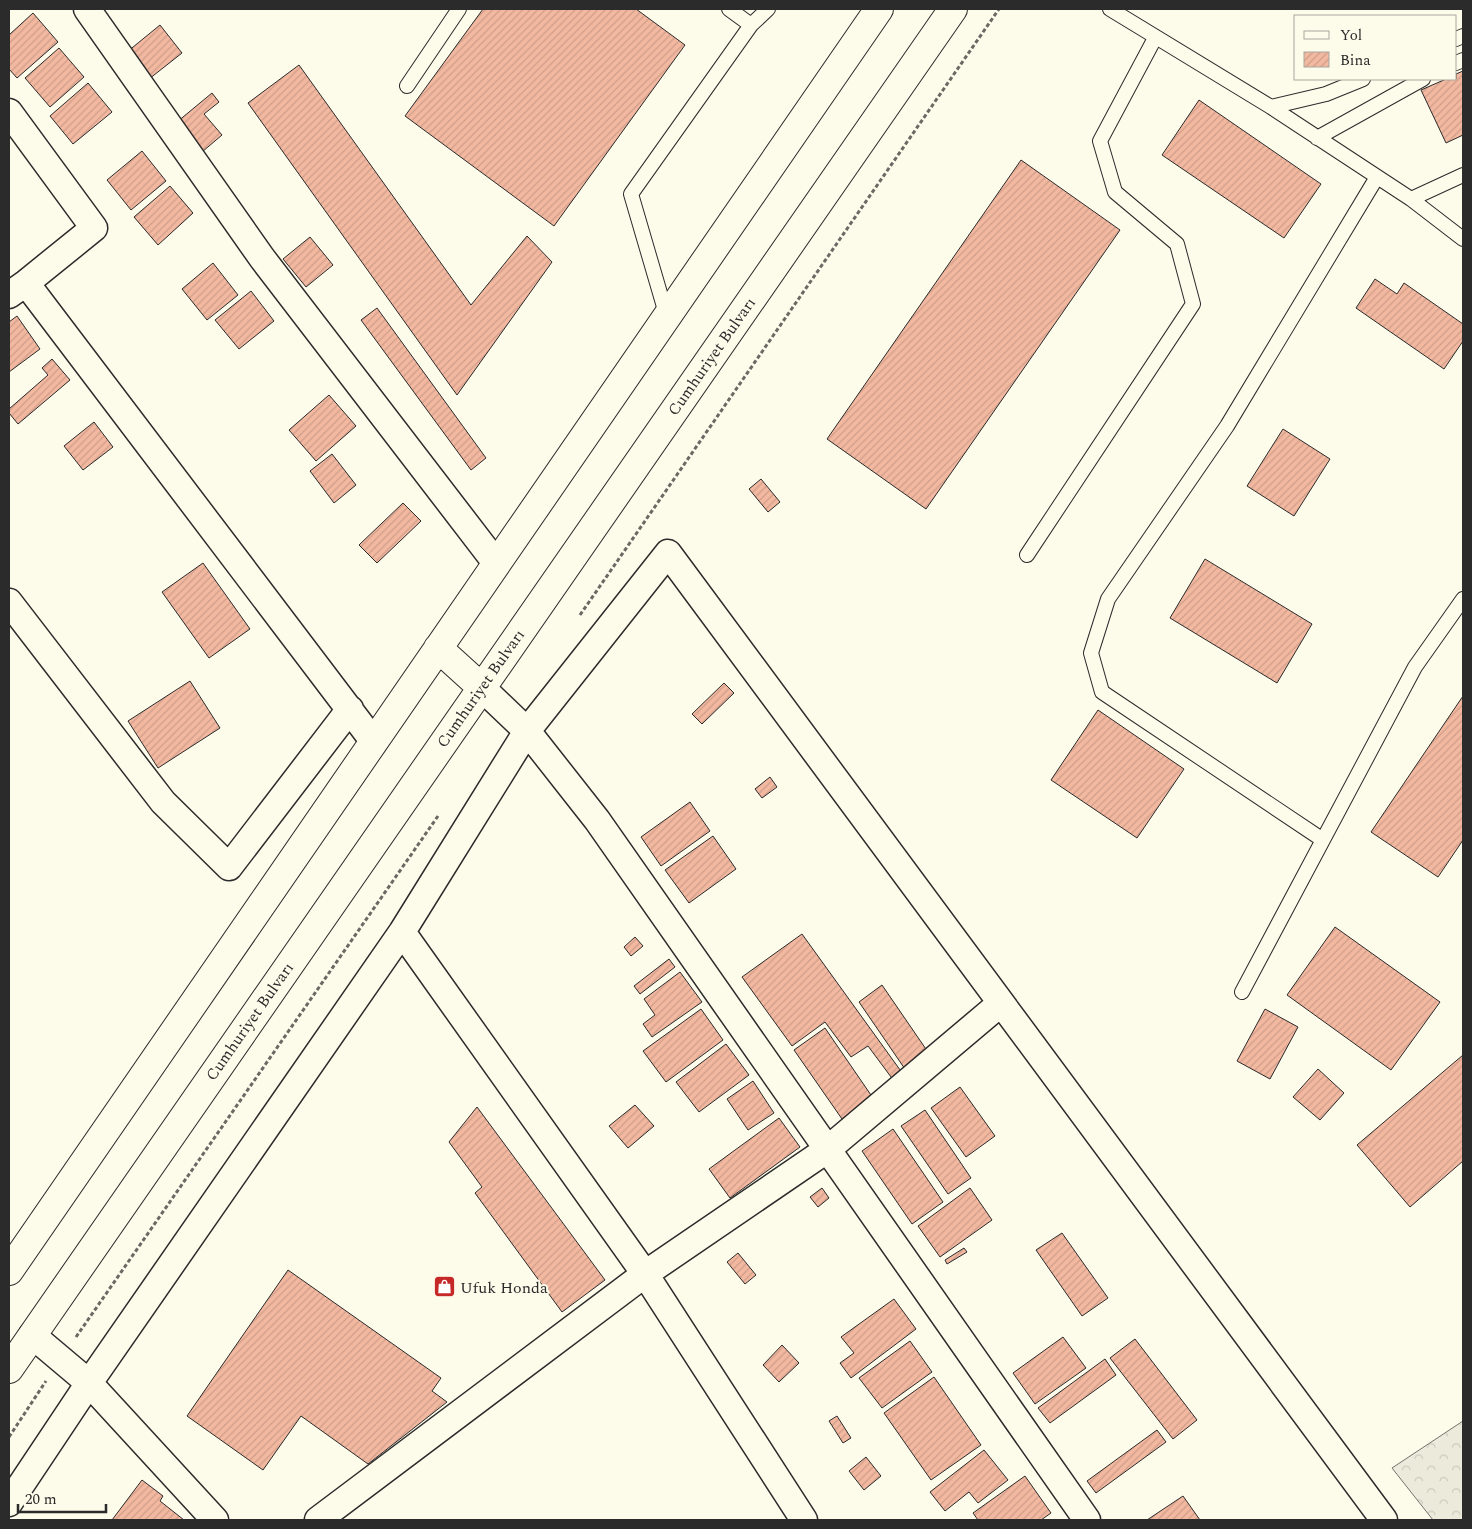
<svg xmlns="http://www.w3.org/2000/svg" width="1472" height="1529" font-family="Spectral,serif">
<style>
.forest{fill:url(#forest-crowns);stroke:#74746e}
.building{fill:url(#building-hatch);stroke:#2b2b2b}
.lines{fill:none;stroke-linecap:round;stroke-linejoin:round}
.service-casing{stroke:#2b2b2b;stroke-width:16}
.minor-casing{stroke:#2b2b2b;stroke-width:29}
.primary-casing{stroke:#2b2b2b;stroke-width:30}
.path{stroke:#6a6964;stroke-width:3;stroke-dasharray:4 2.5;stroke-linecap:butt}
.service{stroke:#fdfbea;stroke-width:14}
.minor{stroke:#fdfbea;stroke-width:26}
.primary{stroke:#fdfbea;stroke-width:28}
.labels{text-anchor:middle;stroke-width:4;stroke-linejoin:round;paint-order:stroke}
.street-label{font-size:16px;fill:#2b2b2b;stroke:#fdfbea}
.poi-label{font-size:16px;fill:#2b2b2b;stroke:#fdfbea;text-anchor:start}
</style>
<defs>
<pattern id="forest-crowns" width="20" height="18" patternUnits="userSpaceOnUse" patternTransform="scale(1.25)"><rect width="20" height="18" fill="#ecebdb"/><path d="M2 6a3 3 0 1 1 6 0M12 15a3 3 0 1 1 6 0" fill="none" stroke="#cbcabc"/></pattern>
<pattern id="building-hatch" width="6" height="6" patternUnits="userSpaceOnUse" patternTransform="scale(1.25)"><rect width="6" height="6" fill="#f2b8a0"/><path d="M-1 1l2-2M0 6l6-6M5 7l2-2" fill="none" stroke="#d09e8a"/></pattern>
</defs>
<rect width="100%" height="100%" fill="#fdfbea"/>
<path class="forest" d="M1463,1421V1520H1433L1392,1468Z"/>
<path class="building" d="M483,9H636L685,45L554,226L405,116Z
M33,13L58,42L17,78L9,69V35Z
M160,25L182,53L149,79L127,52Z
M59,48L84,77L50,107L25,78Z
M299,65L471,305L527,236L552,262L457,395L248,103Z
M1463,71V135L1446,143L1421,90L1446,79H1456V74Z
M88,83L112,112L73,144L50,116Z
M212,93L219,102L204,114L222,135L202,152L177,122Z
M1199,100L1321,184L1284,238L1162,155Z
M142,151L166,181L131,210L107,180Z
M1021,160L1120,230L926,509L827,439Z
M170,186L193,213L158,245L134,217Z
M310,237L333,265L306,287L283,259Z
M213,263L238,295L207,320L182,289Z
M1375,279L1397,294L1404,283L1463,324V341L1444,369L1356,308Z
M251,291L274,321L239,349L215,320Z
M377,308L486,458L471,470L361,320Z
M17,316L40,349L9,372V322Z
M52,359L70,380L18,424L9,413V409L48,375L42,368Z
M329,395L356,426L316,461L289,430Z
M94,422L113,447L83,470L64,446Z
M1283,429L1330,459L1294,516L1247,486Z
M332,454L356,485L334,503L310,471Z
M761,479L780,502L768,512L749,489Z
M403,503L421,521L377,563L359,545Z
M1205,559L1312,624L1277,683L1170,618Z
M203,563L250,629L209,658L162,592Z
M190,681L220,728L158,768L128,721Z
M724,683L734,693L702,724L692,714Z
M1463,696V840L1438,877L1371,832Z
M1098,710L1184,769L1137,838L1051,780Z
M770,777L777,787L762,798L755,789Z
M690,802L710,831L661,866L641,837Z
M713,836L736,869L689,903L665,870Z
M1335,927L1440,1002L1391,1070L1287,995Z
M802,934L903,1074L894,1081L868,1046L851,1057L825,1022L792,1046L742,977Z
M635,937L643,946L631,956L624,947Z
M669,959L675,967L640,994L634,986Z
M680,972L702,1002L652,1037L643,1024L655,1015L644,999Z
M882,985L930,1055L907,1072L859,1002Z
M701,1009L723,1040L666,1082L643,1051Z
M1265,1009L1298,1027L1270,1079L1237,1061Z
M825,1028L873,1098L842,1119L794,1050Z
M726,1044L749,1075L699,1112L676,1082Z
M1463,1055V1161L1410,1207L1357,1145Z
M1318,1069L1344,1093L1320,1120L1293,1097Z
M753,1081L774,1113L748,1130L727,1099Z
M960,1087L995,1136L966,1157L931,1108Z
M635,1105L654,1126L628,1148L609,1126Z
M477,1107L605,1280L562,1312L475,1193L482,1187L449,1142Z
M925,1110L971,1178L948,1194L901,1126Z
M779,1118L800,1147L730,1198L709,1169Z
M893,1129L943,1202L912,1224L862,1151Z
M822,1188L829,1198L818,1207L810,1197Z
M970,1188L992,1220L940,1257L918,1226Z
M1062,1233L1108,1298L1082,1316L1036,1250Z
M964,1248L967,1252L947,1264L945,1260Z
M738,1253L756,1275L745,1284L727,1262Z
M288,1270L441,1378L432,1391L447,1402L368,1464L301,1416L263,1470L187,1416Z
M894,1299L916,1329L851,1378L840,1363L854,1353L841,1337Z
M1063,1337L1086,1368L1035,1404L1013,1373Z
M1135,1339L1197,1420L1173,1439L1110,1358Z
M910,1341L932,1372L882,1408L859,1378Z
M782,1345L799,1363L779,1382L763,1365Z
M1105,1359L1116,1375L1050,1423L1038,1408Z
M934,1377L981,1445L931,1480L884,1413Z
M837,1416L851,1438L843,1443L829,1421Z
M1157,1430L1166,1442L1096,1493L1087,1481Z
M984,1450L1008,1480L978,1503L969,1492L945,1511L930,1492Z
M866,1457L881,1476L864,1490L849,1471Z
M1025,1476L1051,1513L1041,1520H978L973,1513Z
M142,1480L163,1496L160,1501L184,1520H112Z
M1183,1496L1200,1520H1147Z"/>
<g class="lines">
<defs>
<path id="service" d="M729,9L751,25L768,9
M1110,9L1271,107L1411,199L1463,239
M1456,39L1463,36
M1456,63L1463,60
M407,86L459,9
M1271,107L1326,94L1363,79
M1317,138L1423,79
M1411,199L1463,175
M667,317L631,194L751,25
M1027,555L1193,304L1177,244L1115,192L1100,141L1155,38
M1323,840L1102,692L1091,653L1108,599L1227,426L1377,177
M1242,992L1415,667L1463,599"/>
<path id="minor" d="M87,9L262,258L496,563
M9,112L94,228L26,283L9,295
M26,283L374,742
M9,602L163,802L229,867L350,709
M481,687L527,731L597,820L1087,1520
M402,932L645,1274L804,1520
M32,1335L89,1383L215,1520
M9,1503L89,1383L402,932L527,731L668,553L1384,1520
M318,1520L645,1274L828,1149L1001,1003"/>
<path id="primary" d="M438,648L481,687
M9,1271L879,9
M9,1369L953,9"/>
</defs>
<use href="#service" class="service-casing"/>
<use href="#minor" class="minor-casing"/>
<use href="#primary" class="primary-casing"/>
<path class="path" d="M580,615L999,9
M76,1337L438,816
M9,1437L46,1381"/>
<use href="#service" class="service"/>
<use href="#minor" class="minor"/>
<use href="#primary" class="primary"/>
</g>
<defs>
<symbol id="shop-square" viewBox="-11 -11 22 22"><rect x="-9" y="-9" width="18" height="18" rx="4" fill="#c62828" stroke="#fdfbea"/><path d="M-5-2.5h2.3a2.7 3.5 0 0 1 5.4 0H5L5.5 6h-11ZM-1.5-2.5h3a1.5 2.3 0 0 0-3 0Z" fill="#fff"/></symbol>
</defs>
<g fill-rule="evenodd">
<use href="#shop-square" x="432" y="1274" width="25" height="25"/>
</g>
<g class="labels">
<g class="street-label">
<text transform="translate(711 356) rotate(-55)" y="6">Cumhuriyet Bulvarı</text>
<text transform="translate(480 688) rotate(-55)" y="6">Cumhuriyet Bulvarı</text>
<text transform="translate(249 1021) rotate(-55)" y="6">Cumhuriyet Bulvarı</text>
</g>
<g class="poi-label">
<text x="460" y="1293">Ufuk Honda</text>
</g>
</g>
<rect width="1472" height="1529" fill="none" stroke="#2b2b2b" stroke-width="20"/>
<rect x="1294" y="15" width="162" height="65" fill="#fdfbea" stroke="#a9a89e"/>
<rect x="1304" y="31" width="25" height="8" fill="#fdfbea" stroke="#a9a89e"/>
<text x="1340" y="40" font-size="15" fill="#2b2b2b">Yol</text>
<rect x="1304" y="52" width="25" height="15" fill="url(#building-hatch)" stroke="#a9a89e"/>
<text x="1340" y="65" font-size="15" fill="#2b2b2b">Bina</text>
<path d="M18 1504v8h88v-8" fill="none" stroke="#2b2b2b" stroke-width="2.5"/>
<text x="25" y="1504" font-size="15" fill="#2b2b2b" stroke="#fdfbea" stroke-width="4" paint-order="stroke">20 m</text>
</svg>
